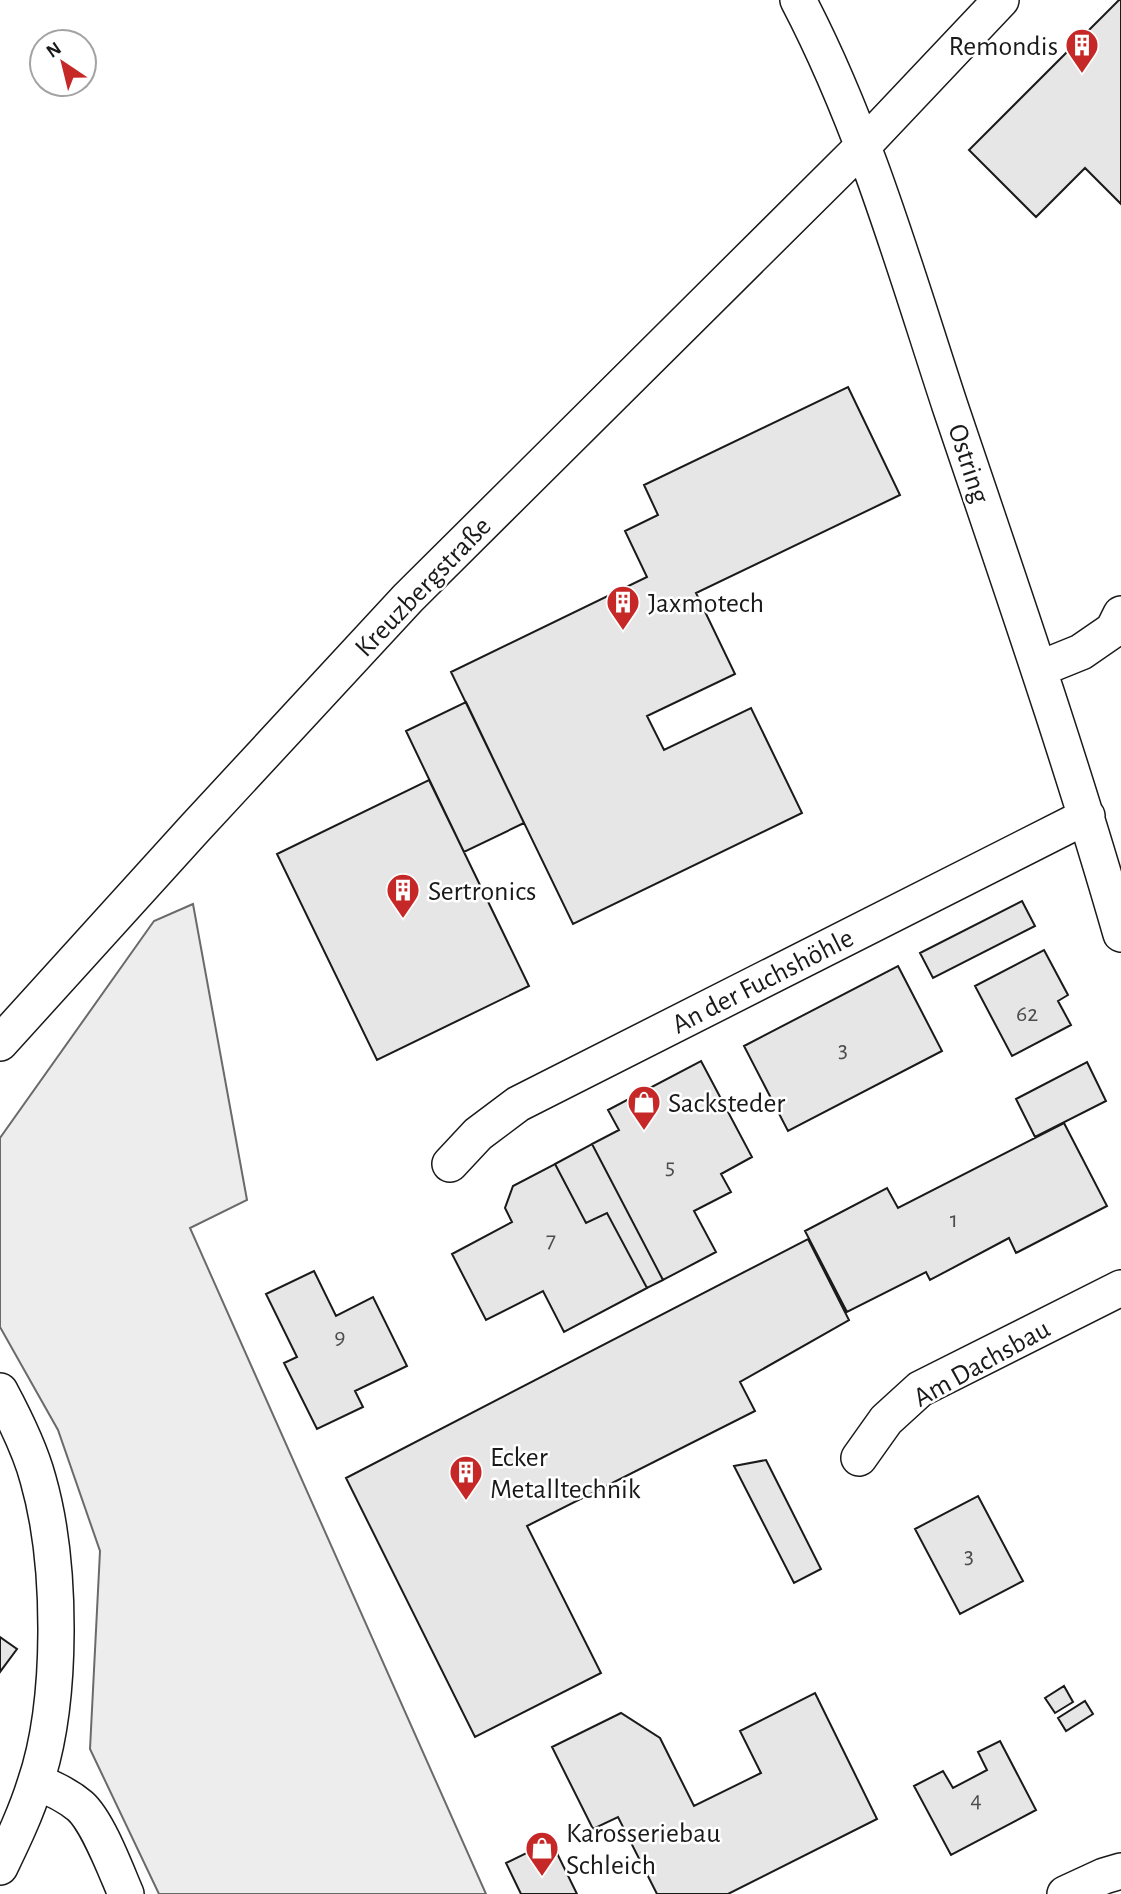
<svg xmlns="http://www.w3.org/2000/svg" width="1121" height="1894" font-family="'Alegreya Sans',sans-serif">
<style>
.built{fill:#ededed;stroke:#6a6a6a;stroke-width:2}
.building{fill:#e6e6e6;stroke:#1a1a1a;stroke-width:2}
.lines{fill:none;stroke-linecap:round;stroke-linejoin:round}
.minor-casing{stroke:#1a1a1a;stroke-width:38}
.minor{stroke:#fff;stroke-width:35}
.labels{text-anchor:middle;stroke-width:5;stroke-linejoin:round;paint-order:stroke}
.number-label{font-size:24px;fill:#4d4d4d}
.poi-label{font-size:28px;fill:#1a1a1a;stroke:#fff;text-anchor:start}
.street-label{font-size:28px;fill:#1a1a1a;stroke:#fff}
</style>
<rect width="100%" height="100%" fill="#fff"/>
<path class="built" d="M193,904L247,1200L190,1228L486,1894H159L90,1749L100,1551L58,1430L0,1327V1138L154,921Z"/>
<path class="building" d="M1119,0H1121V204L1085,168L1036,217L969,150Z
M848,387L900,495L696,593L735,674L647,716L664,750L751,708L802,813L573,924L451,672L647,577L625,531L658,515L644,485Z
M466,702L524,823L464,852L406,731Z
M429,780L529,986L377,1060L277,854Z
M1022,901L1035,926L933,978L920,953Z
M1044,950L1068,995L1058,1001L1071,1025L1012,1056L975,986Z
M898,966L942,1051L788,1131L744,1046Z
M701,1061L752,1157L721,1174L731,1192L694,1211L716,1252L663,1280L592,1144L619,1130L608,1110Z
M1087,1062L1106,1101L1035,1137L1016,1099Z
M1064,1123L1107,1206L1016,1253L1009,1238L930,1280L926,1272L847,1312L805,1231L887,1188L898,1208Z
M592,1144L663,1280L647,1288L607,1213L586,1223L555,1164Z
M555,1164L586,1223L607,1213L647,1288L564,1332L543,1291L486,1320L452,1254L512,1222L505,1208L513,1186Z
M808,1239L849,1320L740,1382L755,1411L527,1526L601,1673L475,1737L346,1478Z
M314,1271L336,1316L373,1297L407,1366L355,1391L363,1407L317,1429L284,1363L297,1357L266,1294Z
M766,1460L821,1569L794,1583L734,1466Z
M978,1496L1023,1581L960,1614L915,1529Z
M0,1637L17,1649L0,1672Z
M1064,1686L1073,1702L1055,1713L1045,1698Z
M815,1693L877,1819L728,1894H657L618,1817L593,1829L552,1747L621,1713L660,1738L694,1806L761,1773L740,1731Z
M1085,1701L1093,1714L1066,1731L1058,1718Z
M1000,1741L1036,1810L951,1855L914,1786L943,1771L953,1788L987,1770L978,1752Z
M551,1841L577,1894H521L506,1863Z"/>
<g class="lines">
<defs>
<path id="minor" d="M798,0C865,128 905,269 950,406C1009,581 1070,756 1121,934
M1039,669L1081,652L1113,630L1121,614
M0,1043L195,828L408,598L862,147L1001,0
M450,1164L478,1134L518,1104L1087,816
M0,1391C15,1419 30,1449 38,1479C62,1563 63,1702 35,1784C26,1813 13,1840 0,1867
M859,1458L886,1420L920,1389L1121,1288
M36,1782C52,1788 67,1795 80,1806C98,1822 116,1871 126,1894
M1065,1894L1104,1876L1121,1871"/>
</defs>
<use href="#minor" class="minor-casing"/>
<use href="#minor" class="minor"/>
</g>
<defs>
<symbol id="building-pin" viewBox="-11 -11 22 30"><path d="M0 17L-7.5 6A9.5 9.5 0 1 1 7.5 6Z" fill="#c62828" stroke="#fff"/><path d="M-4-6H4V6H1V3H-1V6H-4ZM-2.5-4.3h1.7v1.8h-1.7ZM.8-4.3h1.7v1.8H.8ZM-2.5-1h1.7V.8h-1.7ZM.8-1h1.7V.8H.8Z" fill="#fff"/></symbol>
<symbol id="shop-pin" viewBox="-11 -11 22 30"><path d="M0 17L-7.5 6A9.5 9.5 0 1 1 7.5 6Z" fill="#c62828" stroke="#fff"/><path d="M-5-2.5h2.3a2.7 3.5 0 0 1 5.4 0H5L5.5 6h-11ZM-1.5-2.5h3a1.5 2.3 0 0 0-3 0Z" fill="#fff"/></symbol>
</defs>
<g fill-rule="evenodd">
<use href="#building-pin" x="1063" y="26" width="38" height="52"/>
<use href="#building-pin" x="604" y="583" width="38" height="52"/>
<use href="#building-pin" x="384" y="871" width="38" height="52"/>
<use href="#shop-pin" x="625" y="1083" width="38" height="52"/>
<use href="#building-pin" x="447" y="1453" width="38" height="52"/>
<use href="#shop-pin" x="523" y="1829" width="38" height="52"/>
</g>
<g class="labels">
<g class="number-label">
<text x="1027" y="1021">62</text>
<text x="843" y="1057">3</text>
<text x="670" y="1174">5</text>
<text x="954" y="1227">1</text>
<text x="551" y="1247">7</text>
<text x="340" y="1344">9</text>
<text x="969" y="1563">3</text>
<text x="976" y="1807">4</text>
</g>
<g class="poi-label">
<text x="1058" y="55" text-anchor="end">Remondis</text>
<text x="648" y="612">Jaxmotech</text>
<text x="428" y="900">Sertronics</text>
<text x="668" y="1112">Sacksteder</text>
<text x="490" y="1466">Ecker<tspan x="490" dy="32">Metalltechnik</tspan></text>
<text x="566" y="1842">Karosseriebau<tspan x="566" dy="32">Schleich</tspan></text>
</g>
<g class="street-label">
<text transform="translate(970 463) rotate(72)" y="10">Ostring</text>
<text transform="translate(422 586) rotate(-46)" y="10">Kreuzbergstraße</text>
<text transform="translate(762 980) rotate(-27)" y="10">An der Fuchshöhle</text>
<text transform="translate(981 1362) rotate(-29)" y="10">Am Dachsbau</text>
</g>
</g>
<g transform="translate(63 63) rotate(325)"><circle r="33" fill="#ffffff" stroke="#a3a3a3" stroke-width="2"/>
<path d="M0-5L12 26L0 18L-12 26Z" fill="#c62828"/>
<text y="-10" font-size="19" font-weight="bold" text-anchor="middle" fill="#1a1a1a">N</text>
</g>
</svg>
